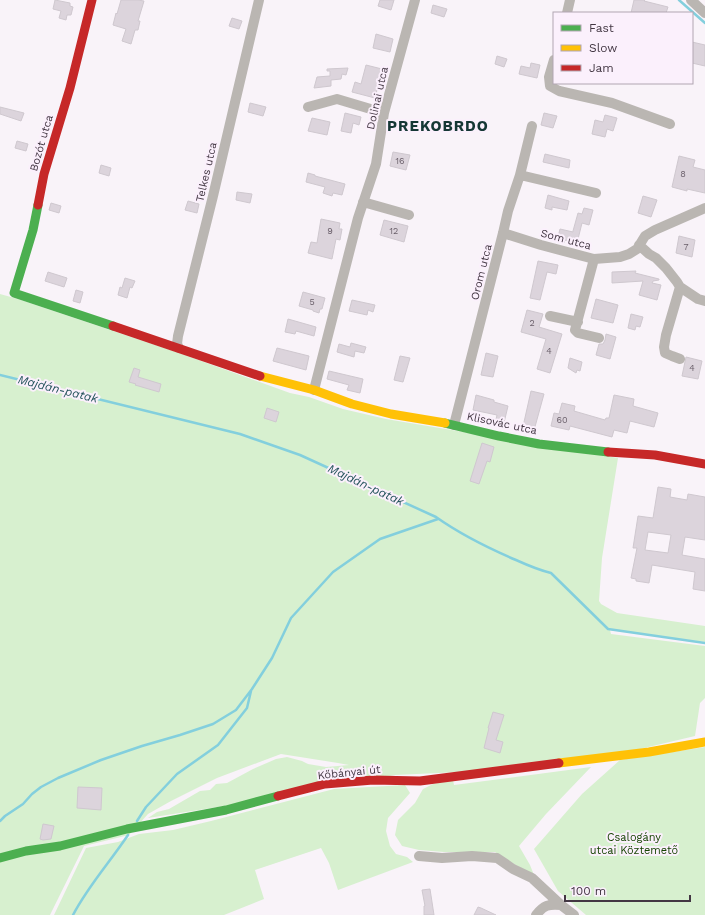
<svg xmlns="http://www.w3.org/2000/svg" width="705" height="915" font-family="'Work Sans',sans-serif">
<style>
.green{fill:#d7f0cf}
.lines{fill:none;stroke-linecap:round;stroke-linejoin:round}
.stream{stroke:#83cfdd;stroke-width:2.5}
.building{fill:#dcd4dc;stroke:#cfc8cf;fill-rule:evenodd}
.street{stroke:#bab6b2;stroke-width:10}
.fast{stroke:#4caf50;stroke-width:9}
.slow{stroke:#ffc107;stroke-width:9}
.jam{stroke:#c62828;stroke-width:9}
.labels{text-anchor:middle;stroke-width:4;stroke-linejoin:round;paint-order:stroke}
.number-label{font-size:9px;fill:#695e69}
.street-label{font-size:11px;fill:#433743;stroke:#fbf0fc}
.park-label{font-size:11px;fill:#164402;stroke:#fbf0fc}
.water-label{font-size:12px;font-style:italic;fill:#22525a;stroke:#fbf0fc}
.district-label{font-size:15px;font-weight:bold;letter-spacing:1px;fill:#153735;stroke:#fbf0fc}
</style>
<rect width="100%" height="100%" fill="#f9f3f9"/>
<path class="green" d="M0,294L18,299L179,353L290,393L309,397L343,409L386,419L618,458L602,558L599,601L601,604L617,613L705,626V642L610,630L611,634L705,646V698L700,703L695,736L640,749L504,770L395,775L243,803L148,818L157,812L169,809L200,791L210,790L216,784L227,783L253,769L276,759L287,757L302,761L308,764L326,767L349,765L338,763L281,754L217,778L171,801L148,814L129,835L84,846L50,915H0Z
M705,747V915H586L558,891L534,849L582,794L620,760Z
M591,767L546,814L519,846L530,865L534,875L514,864L495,852H444L419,850L402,846L395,835L398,820L415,803L423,789L433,784L453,780L454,785Z
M405,785L410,793L388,818L386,831L390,846L396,854L407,857L413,862L338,890L329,863L321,848L255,870L264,899L224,915H54L86,848L118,842L139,834L173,830L211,821L334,789Z"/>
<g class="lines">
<path class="stream" d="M679,0L705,23
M0,375L240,434L300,455L436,517C460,534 488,548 516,560C527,565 539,570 551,573L608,629L705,643
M0,821L5,816L23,804L32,794L41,787L58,778L101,760L142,746L180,735L213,724L236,710L252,689L272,658L291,618L333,572L380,539L438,519
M137,821L146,807L177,774L218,745L247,708L251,691
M73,915C88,886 110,862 128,835"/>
</g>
<path class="building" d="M55,0L70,3V6L73,7L71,15H67L66,20L59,18L61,11L53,9Z
M121,0H138L144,1L138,21H140L138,30H135L131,44L122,41L126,29L113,25L116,13L117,14Z
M380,0H394L391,10L378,6Z
M634,0H645L644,1L668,7L666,13H631Z
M433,5L447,9L444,17L431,13Z
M232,18L242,21L239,29L229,26Z
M376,34L393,39L390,52L373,48Z
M692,42L705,45V66L692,63Z
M497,56L507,59L504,67L495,64Z
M531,63L540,65L537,78L519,74L521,66L530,68Z
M366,65L386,70L383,83L379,82L375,98L352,92L355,82L361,84Z
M348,68L346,75L342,74L341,79L331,80V86L314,88L317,77L330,76V71H327V69Z
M250,103L266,107L263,116L248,112Z
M0,107L24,113L21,121L0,114Z
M345,113L361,117L359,125L353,123L351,133L341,131Z
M544,113L557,116L553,128L541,125Z
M605,115L617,118L613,131L607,129L605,137L592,134L595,120L603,122Z
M312,118L330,122L327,135L308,131Z
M17,141L28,144L26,151L15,148Z
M393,152L410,155L406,170L390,166Z
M545,154L570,160L569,168L543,162Z
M679,156L695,160L693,167L705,170V193L687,189V191L672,187Z
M101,165L111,168L109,176L99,173Z
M308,173L315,175V176L345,184L342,195L333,193L332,196L323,193L325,187L306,182Z
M237,192L252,194L250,203L236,200Z
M548,195L569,201L567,210L552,207V210L545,208Z
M643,196L657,200L651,217L638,213Z
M188,201L199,204L197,213L185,210Z
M51,203L61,206L59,213L49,210Z
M584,208L593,210L589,225L582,223L577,243L565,240L564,243L557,241L560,229L573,232V231L578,213L582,214Z
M321,219L340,223L339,229H342L340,240L336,239L332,259L308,253L311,242L317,243Z
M384,220L408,226L404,242L380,235Z
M679,236L695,240L692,257L676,253Z
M538,261L558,265L556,274L547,272L540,300L530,298Z
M636,271L635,273L659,279V280L653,281L652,283L661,285L657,300L639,295L643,281L612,283V272Z
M48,272L67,278L64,287L45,281Z
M125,278L135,281L132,288L130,287L127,298L118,295L120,287L122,288Z
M76,290L83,292L80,303L73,301Z
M303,292L325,298L322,309H320L319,313L313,311V310L299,306Z
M596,299L618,305L613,323L591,318Z
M352,300L375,305L373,312L368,310L367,315L349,311Z
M527,310L543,314L539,327L562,334L550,373L537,369L546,339L521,332Z
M631,314L643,317L640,327L636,326L635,330L628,328Z
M288,319L316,327L314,336L296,331L295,334L285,332Z
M606,334L616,337L610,359L596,355L599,344H603L605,340Z
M351,343L366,347L364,353L355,351L354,357L337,352L339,344L350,347Z
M277,348L309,356L306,370L273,361Z
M486,353L498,356L493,377L481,375Z
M400,356L410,358L403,382L394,380Z
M686,357L702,361L698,379L682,376Z
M570,358L582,362L580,371L577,370L576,373L568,368Z
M134,368L140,370L138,377L161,384L159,392L135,385L136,384L129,382Z
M329,371L363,379L360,393L347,390L349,385L327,379Z
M531,391L544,394L533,434L522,431Z
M476,395L494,400V402L508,406L503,427L495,424L497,415L473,410Z
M614,395L634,399L633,406L658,413L654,427L630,421L627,433L614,430L612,437L570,426L569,430L551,426L554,413L559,414L562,403L575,406L574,411L605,420L606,418H609Z
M267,408L279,412L276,422L264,418Z
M482,443L494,447L490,462L487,461L479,484L470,481Z
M658,487L671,489L670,497L687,500L688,494L705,497V540L685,537L682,555L705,559V591L693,589L695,572L652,565L649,583L636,581V579L631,578L637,548H633L638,516L653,518ZM648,532L671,535L668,553L645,550Z
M493,712L504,715L496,740L503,742L500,753L484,748L489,728H488Z
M78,787L102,788L101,810L77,808Z
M43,824L54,826L51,839L43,840L40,839Z
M430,889L434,915H424V906H425L422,890Z
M478,907L481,908L496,915H474Z"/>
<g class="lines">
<path class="street" d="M691,0L705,13
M567,13L570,0
M554,60L549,77L550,86L559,91L612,103L670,124
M308,107L337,99L384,113
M520,175L596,193
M363,202L409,215
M503,233L541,245L594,259L620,257L629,254L637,249L645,236L655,230L705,208
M639,245L649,254L656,258L666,268L677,282L680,287L698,299L705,301
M594,259L575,330L578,333L599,338
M680,287L666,335L664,347L665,353L672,356L680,359
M550,316L578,322
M179,348L177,344L178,336L213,196L259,0
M314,390L358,218L376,164L384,113L415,0
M454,425L503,233L508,211L520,175L532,126
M419,856L442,858L472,856L497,858L513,869L532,878L561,905L574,915
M536,915C544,905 548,904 561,905"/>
<path class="fast" d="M38,205L33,230L14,293L113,326
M445,423L499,436L539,444L608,452
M0,858L26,851L60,846L127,829L226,810L278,796"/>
<path class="slow" d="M260,376L314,390L352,404L391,414L445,423
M559,763L649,752L705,742"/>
<path class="jam" d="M38,205L44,174L70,88L92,0
M113,326L260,376
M608,452L655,455L705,464
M278,796L325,784L373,780L420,781L559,763"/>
</g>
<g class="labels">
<g class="number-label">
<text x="400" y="164">16</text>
<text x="683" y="177">8</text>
<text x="330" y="234">9</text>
<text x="394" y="234">12</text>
<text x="686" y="250">7</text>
<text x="312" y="305">5</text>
<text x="532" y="326">2</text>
<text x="549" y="354">4</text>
<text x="692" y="371">4</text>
<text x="562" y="423">60</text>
</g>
<g class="street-label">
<text transform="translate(377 98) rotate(-77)" y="4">Dolinai utca</text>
<text transform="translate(41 143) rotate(-74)" y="4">Bozót utca</text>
<text transform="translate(206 172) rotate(-77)" y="4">Telkes utca</text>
<text transform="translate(566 239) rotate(15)" y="4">Som utca</text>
<text transform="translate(481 272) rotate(-76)" y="4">Orom utca</text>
<text transform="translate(502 423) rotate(12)" y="4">Klisovác utca</text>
<text transform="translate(349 772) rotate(-6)" y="4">Kőbányai út</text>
</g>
<g class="park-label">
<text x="634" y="841">Csalogány<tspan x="634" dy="13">utcai Köztemető</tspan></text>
</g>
<g class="water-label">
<text transform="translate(58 389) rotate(14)" y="4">Majdán-patak</text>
<text transform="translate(366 485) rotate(25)" y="4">Majdán-patak</text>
</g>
<g class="district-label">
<text x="438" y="131">PREKOBRDO</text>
</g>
</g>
<rect x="553" y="12" width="140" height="72" fill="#fbf0fc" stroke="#b1a6b2"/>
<rect x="561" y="25" width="20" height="6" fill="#4caf50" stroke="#b1a6b2"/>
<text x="589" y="32" font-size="12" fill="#433743">Fast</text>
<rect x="561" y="45" width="20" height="6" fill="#ffc107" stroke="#b1a6b2"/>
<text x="589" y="52" font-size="12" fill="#433743">Slow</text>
<rect x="561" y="65" width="20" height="6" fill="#c62828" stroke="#b1a6b2"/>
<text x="589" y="72" font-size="12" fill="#433743">Jam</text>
<path d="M565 895v6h125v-6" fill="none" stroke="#433743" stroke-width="2"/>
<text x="571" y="895" font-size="12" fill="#433743" stroke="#fbf0fc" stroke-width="3" paint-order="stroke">100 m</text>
</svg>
